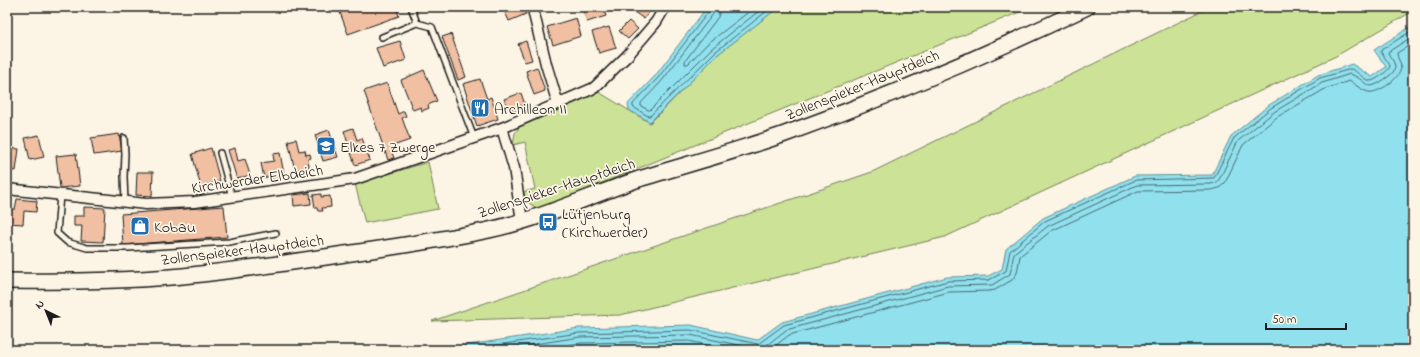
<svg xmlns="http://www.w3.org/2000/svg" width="1420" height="357" font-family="'Indie Flower',sans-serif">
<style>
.green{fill:#cce297;stroke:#747f5a}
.water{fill:#90e0ed;stroke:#629299}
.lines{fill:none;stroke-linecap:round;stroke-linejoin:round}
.shore{stroke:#4a6a70;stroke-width:1}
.building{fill:#f1c0a2;stroke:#1c1c1c}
.lane-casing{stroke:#1c1c1c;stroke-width:8}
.street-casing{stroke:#1c1c1c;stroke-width:13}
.secondary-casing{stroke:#1c1c1c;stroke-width:18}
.lane{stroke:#fcf5e5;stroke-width:5}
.street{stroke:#fcf5e5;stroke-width:10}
.secondary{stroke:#fcf5e5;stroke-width:15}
.labels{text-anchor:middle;stroke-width:3.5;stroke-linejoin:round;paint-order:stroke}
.street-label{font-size:16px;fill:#1c1c1c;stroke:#fcf5e5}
.poi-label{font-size:16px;fill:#1c1c1c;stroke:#fcf5e5;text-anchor:start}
</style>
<rect width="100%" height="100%" fill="#fcf5e5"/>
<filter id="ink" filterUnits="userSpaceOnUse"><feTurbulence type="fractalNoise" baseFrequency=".025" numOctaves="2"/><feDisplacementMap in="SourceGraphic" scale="8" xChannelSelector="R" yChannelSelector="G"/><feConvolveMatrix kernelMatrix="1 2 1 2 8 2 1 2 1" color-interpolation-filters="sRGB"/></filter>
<g filter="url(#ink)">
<path class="green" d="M779,7H1032L539,209L530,204L523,192L535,189L525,142L513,145L515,133L521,125L597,91L650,123L717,55Z
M1210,7H1413V11L1336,56L945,237L620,315L432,321L872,172Z
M428,162L438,209L365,223L355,184Z"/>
<path class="water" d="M707,7H779L717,55L650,122L629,110L628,104L655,76Z
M1413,25V350H435L579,328L691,325L757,340L782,322L947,277L988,276L1002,269L1006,249L1043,218L1135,176L1212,175L1231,136L1269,105L1318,75L1352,64L1372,77L1386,67L1374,50Z"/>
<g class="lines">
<path class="shore" d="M710,7L709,11L658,78L633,104V107L648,116H650L715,52L772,7
M715,7L713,14L661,82L641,103V106L648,110H650L711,49L764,7
M721,7L718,17L685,61V64H688L707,44L755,7
M462,350L579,333L690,330L758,344L784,325L948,281L989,280L1006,271L1010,251L1045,221L1136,180L1214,178L1234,138L1271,108L1320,78L1351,69C1357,71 1363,79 1370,81C1374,82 1390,70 1390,66C1389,62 1383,56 1381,52V50L1413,30
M496,350L580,337L690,335L758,349L763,348L786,330L948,286L992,285L1010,274L1014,253L1048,226L1137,185L1211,184L1217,182L1220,178L1238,141L1274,112L1322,83L1350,74C1372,82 1363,95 1389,76C1392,74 1395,71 1395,66C1394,60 1389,57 1388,52L1413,36
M537,350L581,343L689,341L731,350
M770,350L789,335L949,292L989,291L995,290L1012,280L1017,273L1020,256L1051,231L1138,191L1211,190L1219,188L1225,183L1243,145L1277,117L1325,89L1349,81C1355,84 1361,90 1368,92C1378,94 1400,79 1401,68C1401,62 1397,58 1397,53L1413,43"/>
</g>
<path class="building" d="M338,7H396L399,16L348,34Z
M503,7H524L526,14L509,21Z
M582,7H603L606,16L587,22Z
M632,7H653L644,19L630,9Z
M576,18L581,36L553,45L547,27Z
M629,21L638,29L628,39L619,31Z
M609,27L616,48L599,53L592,32Z
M451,34L466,77L458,80L442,37Z
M400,41L406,60L383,68L376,48Z
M526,41L532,60L525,62L518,44Z
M537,67L545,91L534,95L526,71Z
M424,70L437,101L428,105L429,108L422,111L421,107L413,110L401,80Z
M480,79L487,99L491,97L498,119L477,126L463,84Z
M387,83L398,114L404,111L406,116L402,118L410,140L390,147L394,158L388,160L364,91Z
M521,93L525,105L520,106L521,109L514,111L513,109L509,110L504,99Z
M353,128L357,140L362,138L370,160L355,165L344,131Z
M329,130L338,157L323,161L315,135Z
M119,134L122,151L94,155L91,138Z
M39,135L44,157L30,160L25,138Z
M296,139L299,151L305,150L306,155L310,154L311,158L308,159L309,167L295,170L288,141Z
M7,148L19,149L16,171L7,170Z
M211,148L220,181L201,187L192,154Z
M235,148L238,161L245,159L250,175L237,179L228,150Z
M280,153L284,174L271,179L270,176L264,178L261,163L274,161L273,154Z
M76,154L80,186L60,188L56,156Z
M137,172H153L152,196L136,195Z
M310,193L311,204L294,206L293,195Z
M321,194V197L330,196L331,207L322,208L323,211H318L317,208H315L313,195Z
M17,199L37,201L36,212L24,211L23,224L7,223L8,209H15Z
M224,206L227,237L123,245L121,214Z
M84,207L105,208L103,242L81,241L82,226H74V216H84Z"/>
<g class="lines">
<defs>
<path id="lane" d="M411,7L417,23
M382,37L417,23L432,27L474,138
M124,138L125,154L124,177L125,202
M220,153L232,197
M60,195L57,233L67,242L87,248H128L229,242L276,233"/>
<path id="street" d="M534,14L546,64L558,104
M502,128L514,168L522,221
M7,189L146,204L195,202L355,179L502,128L594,88L627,56L656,22L665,7"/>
<path id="secondary" d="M7,281C62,282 116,281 171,277C229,272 287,263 345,254C393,247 442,240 489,230C541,219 589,196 639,179C688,164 737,151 785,134C888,97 989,54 1087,7"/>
</defs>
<use href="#lane" class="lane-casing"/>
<use href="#street" class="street-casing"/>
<use href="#secondary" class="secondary-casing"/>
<use href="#lane" class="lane"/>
<use href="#street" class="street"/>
<use href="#secondary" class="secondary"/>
</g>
</g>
<defs>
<symbol id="restaurant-square" viewBox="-11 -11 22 22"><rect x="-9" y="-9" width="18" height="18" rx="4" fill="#1f6fb2" stroke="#fcf5e5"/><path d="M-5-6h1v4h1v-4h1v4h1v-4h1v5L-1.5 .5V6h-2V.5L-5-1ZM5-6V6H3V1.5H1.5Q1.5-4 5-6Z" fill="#fff"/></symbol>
<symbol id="school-square" viewBox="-11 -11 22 22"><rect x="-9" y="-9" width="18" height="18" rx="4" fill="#1f6fb2" stroke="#fcf5e5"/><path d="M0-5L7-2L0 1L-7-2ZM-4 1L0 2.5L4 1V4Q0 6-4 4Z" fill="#fff"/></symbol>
<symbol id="bus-square" viewBox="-11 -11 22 22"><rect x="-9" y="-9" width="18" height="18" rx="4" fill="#1f6fb2" stroke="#fcf5e5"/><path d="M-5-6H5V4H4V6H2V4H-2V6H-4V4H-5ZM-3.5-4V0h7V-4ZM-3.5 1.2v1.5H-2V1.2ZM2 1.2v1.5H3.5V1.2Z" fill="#fff"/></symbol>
<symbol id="shop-square" viewBox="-11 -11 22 22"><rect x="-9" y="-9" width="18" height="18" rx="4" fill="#1f6fb2" stroke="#fcf5e5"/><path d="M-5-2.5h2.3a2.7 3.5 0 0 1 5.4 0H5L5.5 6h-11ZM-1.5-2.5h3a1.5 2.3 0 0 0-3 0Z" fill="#fff"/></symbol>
</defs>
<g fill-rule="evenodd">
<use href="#restaurant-square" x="469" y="97" width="22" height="22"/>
<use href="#school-square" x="315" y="135" width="22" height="22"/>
<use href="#bus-square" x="537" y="211" width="22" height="22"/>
<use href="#shop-square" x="129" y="215" width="22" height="22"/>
</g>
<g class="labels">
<g class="street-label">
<text transform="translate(862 84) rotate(-22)" y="6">Zollenspieker-Hauptdeich</text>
<text transform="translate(257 178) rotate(-8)" y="6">Kirchwerder Elbdeich</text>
<text transform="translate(556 187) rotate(-18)" y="6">Zollenspieker-Hauptdeich</text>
<text transform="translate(242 249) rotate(-7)" y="6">Zollenspieker-Hauptdeich</text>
</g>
<g class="poi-label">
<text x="494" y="114">Archilleon II</text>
<text x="340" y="152">Elkes 7 Zwerge</text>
<text x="562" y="219">Lütjenburg<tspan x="562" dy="18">(Kirchwerder)</tspan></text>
<text x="154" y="232">Kobau</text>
</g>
</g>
<rect width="1420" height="357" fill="none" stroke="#fcf5e5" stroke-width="24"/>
<rect x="12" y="12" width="1396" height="333" fill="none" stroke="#1c1c1c" stroke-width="1.5" filter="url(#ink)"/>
<g transform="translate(46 311) rotate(317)" stroke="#fcf5e5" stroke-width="3" paint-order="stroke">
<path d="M0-3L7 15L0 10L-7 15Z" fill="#1c1c1c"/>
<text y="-6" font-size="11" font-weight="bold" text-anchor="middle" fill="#1c1c1c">N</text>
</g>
<path d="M1266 323v6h80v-6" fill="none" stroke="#1c1c1c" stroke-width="2"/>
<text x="1272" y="323" font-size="12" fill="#1c1c1c" stroke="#fcf5e5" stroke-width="3" paint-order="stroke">50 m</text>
</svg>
